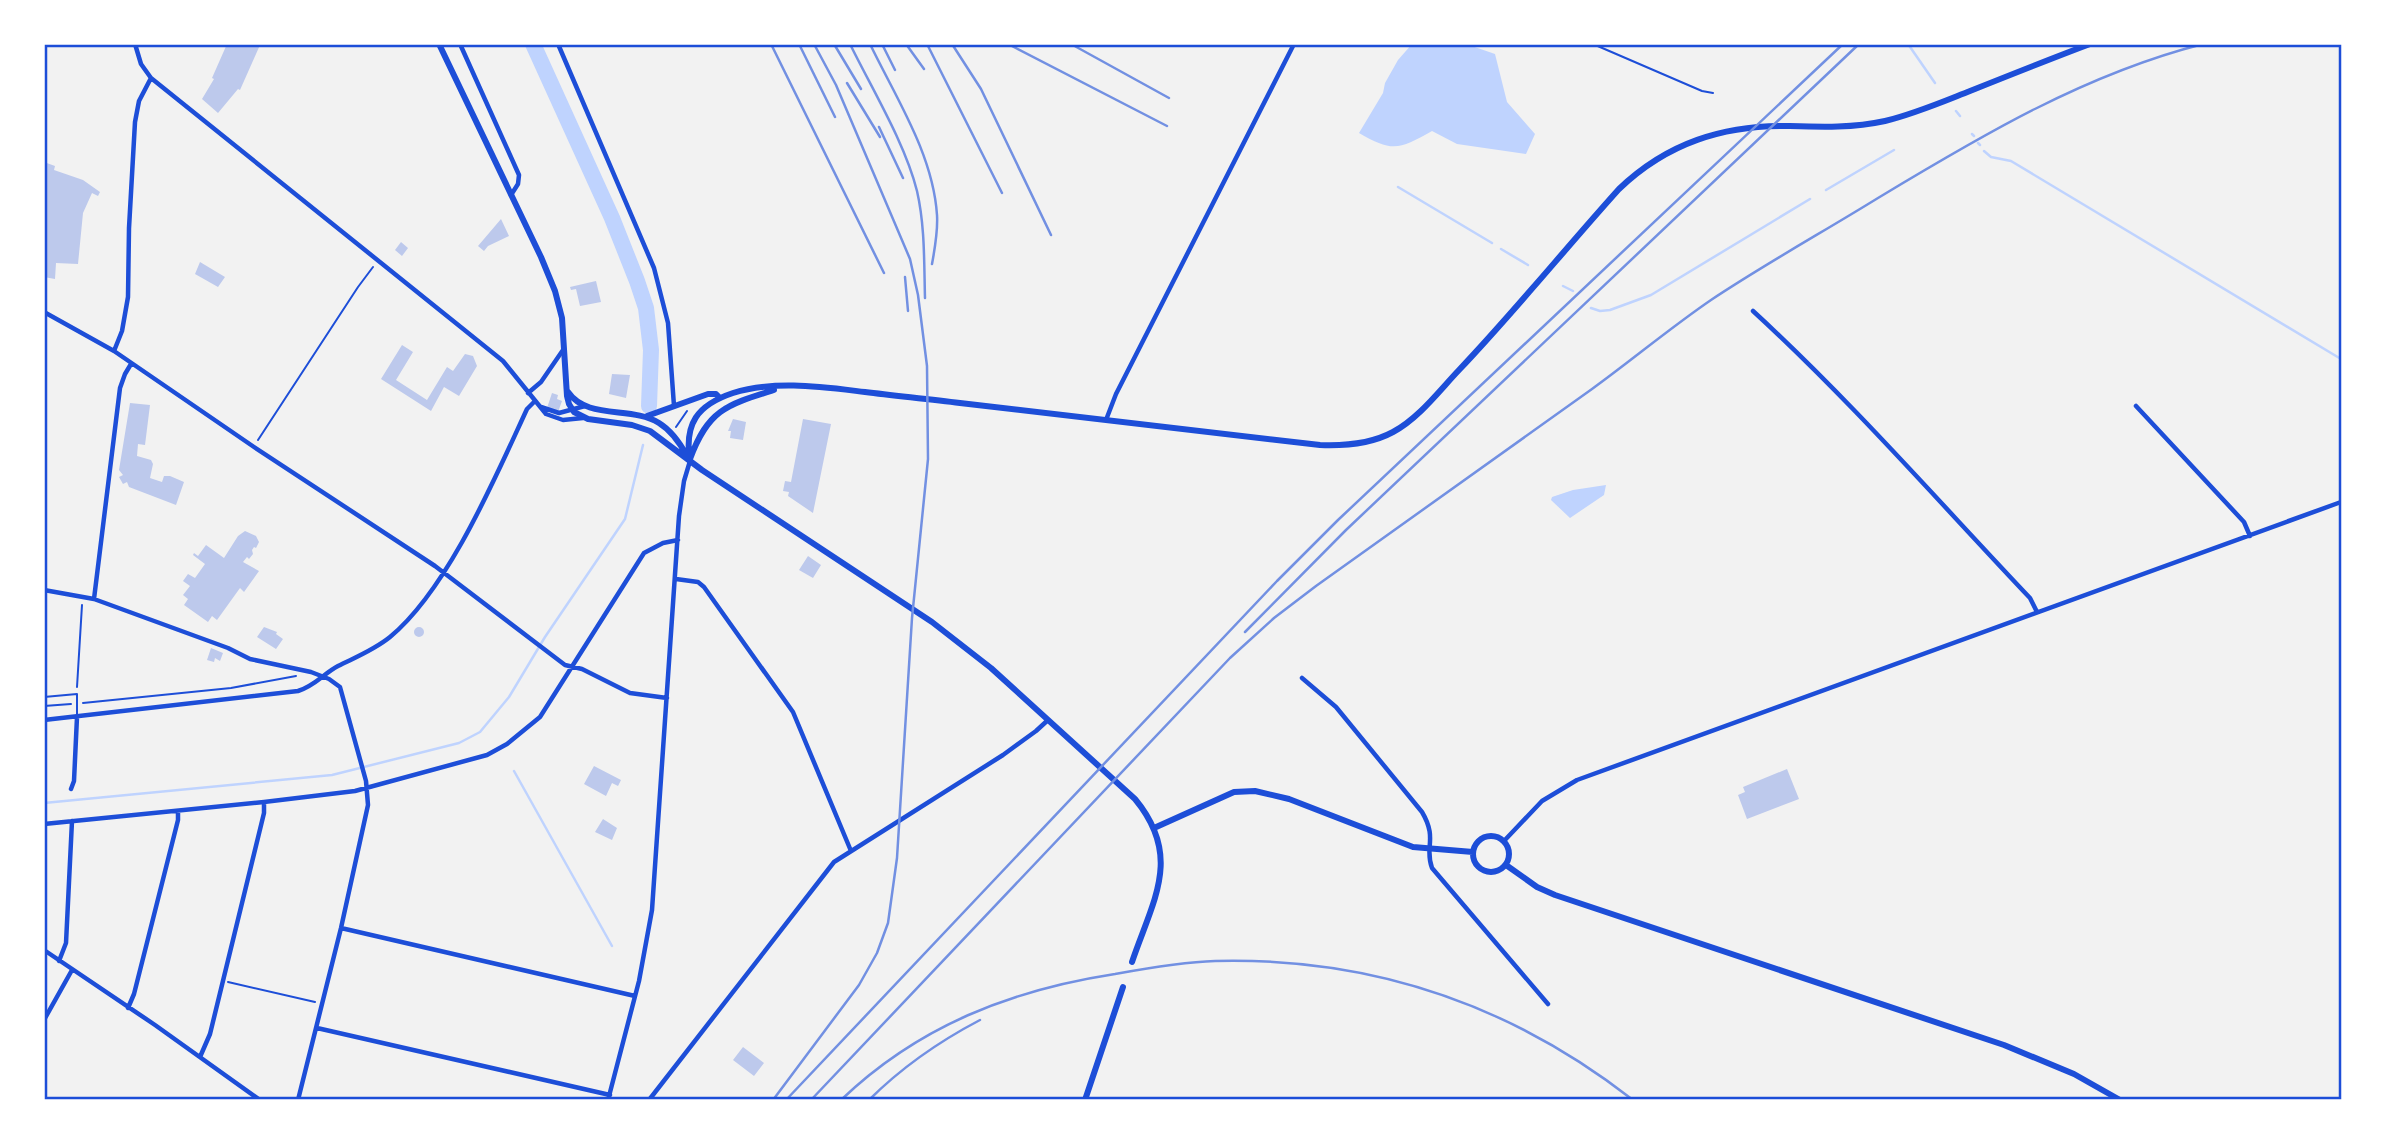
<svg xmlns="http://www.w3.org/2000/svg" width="2385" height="1144" font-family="'Public Sans',sans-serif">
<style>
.water{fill:#bfd3fe}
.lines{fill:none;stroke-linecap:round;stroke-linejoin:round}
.stream{stroke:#bfd3fe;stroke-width:2.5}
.river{stroke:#bfd3fe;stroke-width:16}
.building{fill:#bdc9ec}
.path{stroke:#1d4ed8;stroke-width:2}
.service{stroke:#1d4ed8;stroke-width:2}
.minor{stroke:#1d4ed8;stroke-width:4.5}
.secondary{stroke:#1d4ed8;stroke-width:6}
.rail{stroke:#7290e2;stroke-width:2.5}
.neatline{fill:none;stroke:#1d4ed8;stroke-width:2.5}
</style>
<rect width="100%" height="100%" fill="#f2f2f2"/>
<path class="water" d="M1412,44H1466L1495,54L1507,102L1535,134L1526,154L1457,144L1432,131C1400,149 1393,153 1359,133L1383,93L1385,83L1398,60Z
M1606,485L1604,495L1570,518L1551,500L1552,497L1573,490Z"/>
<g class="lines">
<path class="stream" d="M1908,44L1935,83
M1956,111L1960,116
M1972,134L1974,136
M1978,143L1980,145
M1984,151L1991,157L2011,161L2341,359
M1398,187L1492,243
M1826,190L1894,150
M1501,249L1528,265
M1563,286L1573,291
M1591,308L1600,311L1610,310L1651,295L1810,199
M514,771L612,946
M44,803L332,775L459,743L480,732L509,697L545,637L625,519L643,445"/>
<path class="river" d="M533,44L612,218L637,281L646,308L651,350L649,406"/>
</g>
<path class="building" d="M227,44L260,45L240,90L238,89L218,113L202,99L214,79L212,78Z
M44,162L55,166L54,170L83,180L100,192L98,196L92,193L83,213L78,264L56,263L55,279L44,277Z
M501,219L509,236L488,246L484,251L478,246Z
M401,242L408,248L402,256L395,250Z
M200,262L225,277L218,287L195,274Z
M596,281L601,302L580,306L576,289L571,290L570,287Z
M402,345L413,352L396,380L427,400L447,367L453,371L465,354L473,356L477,366L459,396L444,387L431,411L381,379Z
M612,374L630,375L626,398L609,394Z
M552,393L558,395L557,399L562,401L558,412L547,408Z
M130,403L150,405L145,445L138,444L137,456L151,460L153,464L150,478L162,482L164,476H170L184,482L176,505L129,487L127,482L123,484L119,477L123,475L119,470Z
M733,419L746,422L743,440L730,438L731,431H728Z
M803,419L831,424L813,513L788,496L789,492L783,491L785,481L791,482Z
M245,531L256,536L259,542L256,548L254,547L252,550L253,554L249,559L247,557L243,562L259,571L244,592L240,588L217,620L212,616L208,622L184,605L188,599L183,595L190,586L183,581L188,574L195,578L205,564L193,555L194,553L198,556L206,545L224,558L238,536Z
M808,556L821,565L813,578L799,570Z
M414 632a5 5 0 1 1 10 0a5 5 0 1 1-10 0Z
M264,627L277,632L276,634L283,639L276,649L257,637Z
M211,648L223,653L220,661L215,658L214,662L207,660Z
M594,766L621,780L618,786L612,783L606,796L584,784Z
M1787,769L1799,799L1747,819L1738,795L1745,792L1743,787Z
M603,819L617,828L612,840L595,832Z
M743,1047L764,1063L754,1076L733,1060Z"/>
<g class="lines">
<path class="path" d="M676,427L687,411
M258,440L358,287L373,267
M77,687L82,605
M83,703L231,688L296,676
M44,706L71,704
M228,982L315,1002"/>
<path class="service" d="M1593,44L1702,91L1713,93
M44,697L77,694V716"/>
<path class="minor" d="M135,44L141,64L151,78L503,361L546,414L563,420L583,418
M460,44L519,175L518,184L511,195
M558,44L654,268L668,323L674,406
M1753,311C1851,401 1939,502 2030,598L2037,612
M44,312L114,351L254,447L435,566L565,665L582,669L630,693L667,698
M114,351L122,331L128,297L129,228L135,122L139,101L151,78
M528,393L541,382L563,350
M2136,406L2244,522L2250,536
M541,407L559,413L585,406
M1106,420L1116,394L1294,44
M676,579L698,582L704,587L793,712L851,851
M44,590L94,599L228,648L250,659L311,672L329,679L340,687L366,781L368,805L341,928L298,1100
M94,599L120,388L125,374L131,364
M1302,678L1336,707L1422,812C1438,839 1424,847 1432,868L1548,1004
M44,720L298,691C316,685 323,674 338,666C356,657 374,650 390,637C448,589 495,478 527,409L534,402
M71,789L74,781L77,717
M44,824L264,802L355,791L487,755L507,744L540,717L644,553L663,543L678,540
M1504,841L1542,801L1577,780L2341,502
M341,928L635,996
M44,950L155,1025L260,1100
M59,961L66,943L72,821
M128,1008L134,994L178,820V811
M44,1020L72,970
M317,1028L610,1095
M200,1057L210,1034L264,813V802
M608,1100L639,981L652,910L679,516L684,481L690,461
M649,1100L834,862L1003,755L1036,731L1048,720"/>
<path class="secondary" d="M439,44L541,257L555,291L562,318L567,396L569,404L574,412L588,419L632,425L650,431L702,470L932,622L991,668L1135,799C1183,857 1153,900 1132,962
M568,392C587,420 632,406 659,423C672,431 680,443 687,456
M647,416L708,394H716L720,398
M690,459C708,410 726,405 774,390
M690,461C684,424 697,405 733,393C775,380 822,387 865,392C897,396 929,399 960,403C1080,417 1200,431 1320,445C1345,446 1371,444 1393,432C1419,418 1439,391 1459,370C1515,311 1565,249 1619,189C1667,143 1723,125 1789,126C1822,127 1853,128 1885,121C1914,114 1942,102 1970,91C2010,75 2050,59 2090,44
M1154,828L1234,792L1255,791L1289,799L1413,847L1473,852
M1473 854a18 18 0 1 1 36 0a18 18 0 1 1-36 0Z
M1506,865L1537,887L1555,895L2004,1045L2074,1074L2120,1100
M1085,1100L1123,987"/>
<path class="rail" d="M771,44L884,273
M799,44L835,117
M834,44L861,89
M850,44C872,89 905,143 917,191C925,226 924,262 925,298
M870,44C896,98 933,154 937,215C938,231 935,248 932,264
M882,44L895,70
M906,44L924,69
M927,44L1002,193
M952,44L981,89L1051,235
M1008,44L1167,126
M1071,44L1169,98
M847,83L880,137
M879,127L903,178
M905,277L908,311
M1245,632L1346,530L1859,44
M773,1100L859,985L877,953L888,923L897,858L912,618L928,459L927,366L918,295L910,259L836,85L814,44
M786,1100L1277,581L1338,520L1843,44
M811,1100L1230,658L1274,618L1316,586C1408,521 1500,455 1592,389C1632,360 1670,328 1711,300C1765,264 1823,232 1878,198C1981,136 2085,74 2203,44
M841,1100C918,1026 1011,990 1115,974C1148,968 1182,962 1215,961C1372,957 1510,1004 1633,1100
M869,1100C902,1067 938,1042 980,1020"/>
</g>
<rect width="2385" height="1144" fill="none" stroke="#ffffff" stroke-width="91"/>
<rect x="46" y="46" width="2294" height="1052" class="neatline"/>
</svg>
